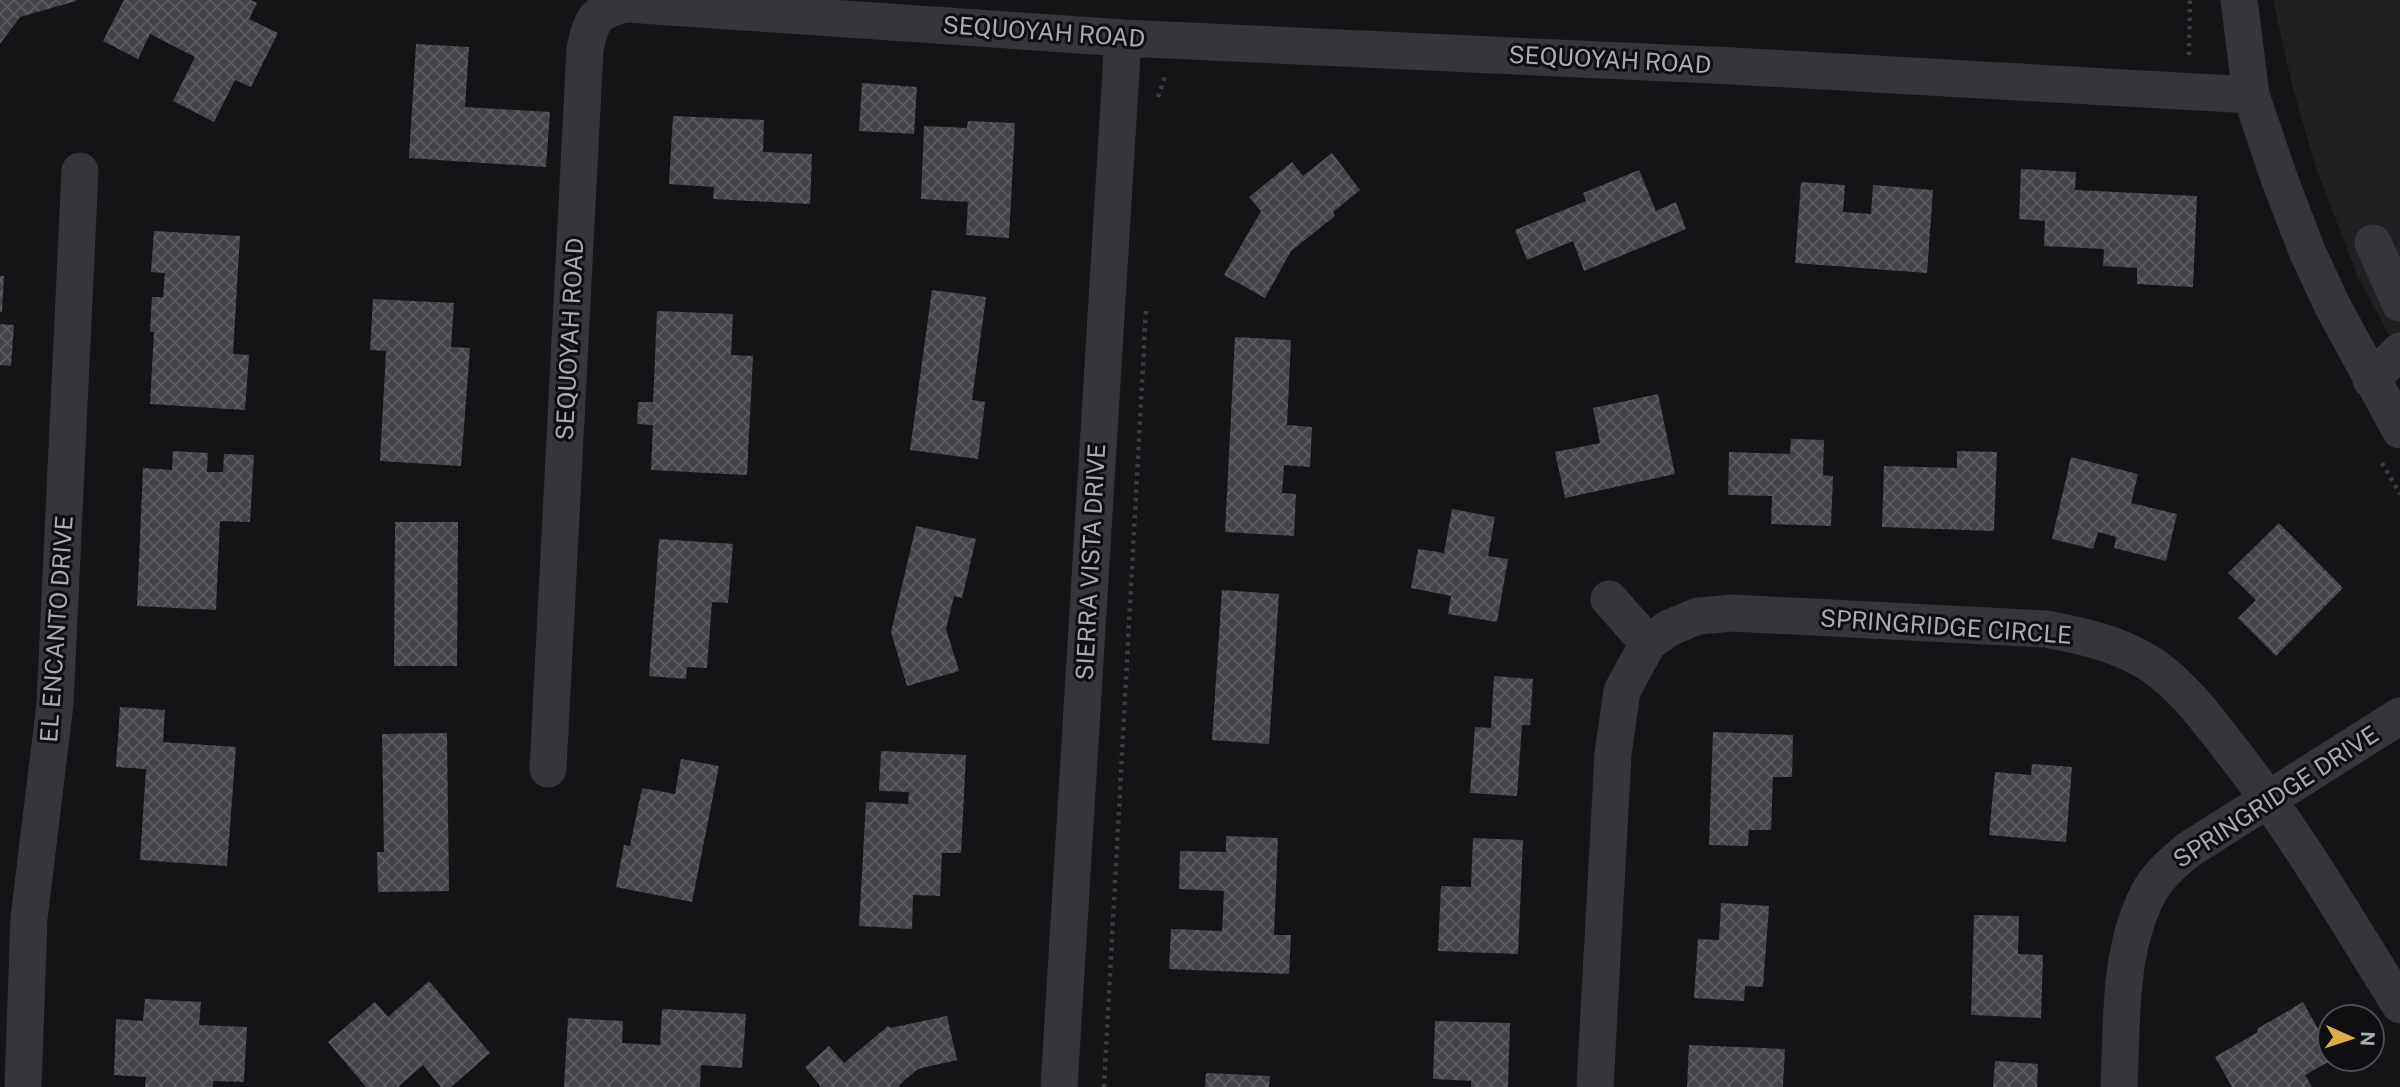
<svg xmlns="http://www.w3.org/2000/svg" width="2400" height="1087" font-family="'Public Sans',sans-serif">
<style>
.built{fill:#202022}
.building{fill:url(#building-cross-hatch)}
.lines{fill:none;stroke-linecap:round;stroke-linejoin:round}
.path{stroke:#3c3d41;stroke-width:4.5;stroke-dasharray:3.5 5;stroke-linecap:butt}
.minor{stroke:#36363a;stroke-width:37}
.labels{text-anchor:middle;stroke-width:6;stroke-linejoin:round;paint-order:stroke}
.street-label{font-size:24px;fill:#a7abb4;stroke:#0f0f11}
</style>
<defs>
<pattern id="building-cross-hatch" width="8" height="8" patternUnits="userSpaceOnUse" patternTransform="scale(1.75)"><rect width="8" height="8" fill="#434448"/><path d="M0 0l8 8M0 8l8-8" fill="none" stroke="#5b5c60"/></pattern>
</defs>
<rect width="100%" height="100%" fill="#141416"/>
<path class="built" d="M2273,0H2400V356L2357,275L2315,165L2292,85Z"/>
<path class="building" d="M0,0H76V1L20,17L0,44Z
M124,0H251L257,3L249,19L278,33L251,87L235,80L214,122L173,101L195,57L150,34L138,59L103,41Z
M416,44L469,47L465,107L550,112L546,167L409,158Z
M862,83L917,87L914,134L859,131Z
M673,116L764,120L763,152L812,154L810,204L713,199L714,187L669,184Z
M968,121L1015,123L1009,238L966,235L968,202L921,199L924,126L967,128Z
M1332,153L1360,190L1333,212L1335,216L1291,251L1265,298L1224,275L1261,211L1249,197L1292,162L1303,176Z
M2021,169L2076,172L2075,190L2197,196L2193,287L2137,284V268L2103,266L2104,249L2044,246L2045,221L2019,219Z
M1639,170L1656,211L1676,202L1686,229L1584,271L1573,241L1527,260L1515,230L1586,201L1583,193Z
M1801,182L1845,185L1843,212L1871,214L1873,185L1933,190L1927,273L1795,263Z
M154,231L240,236L233,354L249,355L245,410L150,404L154,332H150L152,297H163L165,273L151,272Z
M0,276H4L2,312H0Z
M932,290L986,297L972,400L985,402L978,459L910,450Z
M373,299L454,303L451,347L470,348L461,466L380,461L386,351L370,350Z
M657,311L733,314L731,355L753,356L747,475L651,470L653,425L637,424L638,402H653Z
M0,324L14,325L11,366L0,365Z
M1235,337L1291,340L1287,425L1312,427L1310,467L1284,465L1282,493L1296,494L1294,536L1225,532Z
M1658,394L1675,474L1565,498L1555,452L1600,443L1593,408Z
M1791,439L1824,440L1823,475L1833,476L1831,526L1771,524L1772,496L1728,495L1729,452L1790,454Z
M173,451L208,453L207,472H223L224,454L254,455L250,522L220,521L216,610L137,606L143,468L172,470Z
M1957,451L1997,452L1994,531L1882,527L1884,466L1957,468Z
M2071,457L2138,474L2131,503L2177,514L2166,561L2114,548L2116,537L2098,532L2093,549L2052,539Z
M1452,509L1495,517L1488,556L1508,559L1497,622L1448,614L1451,596L1411,588L1418,549L1444,553Z
M395,522H458L457,666H394Z
M2279,523L2343,588L2276,656L2238,618L2256,600L2228,573Z
M916,526L976,539L962,598L954,596L946,629L959,671L907,686L891,632Z
M659,539L733,544L728,603L712,602L707,668L687,667L686,679L649,676Z
M1222,590L1279,594L1269,744L1212,740Z
M1494,676L1533,679L1530,725H1522L1517,796L1470,793L1475,727L1491,728Z
M120,707L165,710L163,742L236,747L227,866L140,860L146,769L116,767Z
M1713,732L1793,735L1792,777H1773L1771,830H1749L1748,846L1709,845Z
M447,733L449,891L378,892L377,852H384L382,734Z
M881,751L966,755L961,853H942L940,896L913,895L912,929L859,926L866,802L908,804L909,792L879,791Z
M681,759L719,766L692,902L616,887L624,845L630,846L642,788L675,794Z
M2032,764L2072,767L2066,842L1989,835L1995,772L2031,775Z
M1226,836L1278,838L1274,935H1291L1289,974L1169,969L1171,929L1222,931L1224,891L1179,889L1180,851L1226,852Z
M1473,838L1523,840L1518,954L1438,951L1441,886L1471,887Z
M1721,903L1769,906L1763,987L1745,986L1744,1001L1694,998L1698,939L1719,940Z
M1974,915L2019,916L2018,954L2043,955L2041,1018L1971,1015Z
M429,981L490,1053L451,1087H441L423,1065L398,1087H366L328,1042L375,1002L388,1017Z
M145,999L201,1002L199,1025L247,1027L244,1082L213,1081V1087H145L146,1077L114,1075L116,1019L143,1021Z
M2303,1002L2330,1050V1061L2305,1075L2312,1087H2232L2215,1057L2258,1032L2257,1029Z
M662,1009L746,1014L742,1068L701,1065L700,1087H564L568,1018L623,1021L622,1043L660,1045Z
M947,1016L957,1060L918,1069L899,1085L900,1087H821L805,1067L829,1046L844,1063L888,1026L890,1028Z
M1435,1021L1510,1023L1508,1087H1471V1081L1433,1079Z
M1689,1045L1785,1049L1783,1087H1687Z
M1995,1061L2038,1064L2037,1087H1993Z
M1206,1073L1270,1076L1269,1087H1205Z"/>
<g class="lines">
<path class="path" d="M2189,55L2190,0
M1158,97L1165,76
M2382,463L2400,494
M1104,1087L1146,309"/>
<path class="minor" d="M2239,0L2251,95L2279,178L2307,251L2333,307L2400,430
M2373,243L2400,303
M2371,380L2400,351
M1609,599L1648,643
M548,769L585,49C592,18 595,11 627,4L1123,38L1733,66L2251,95
M23,1087L29,918L55,704L80,171
M1059,1087L1123,38
M1595,1087L1613,754L1622,691L1648,643L1669,628L1698,616L1733,613L2046,629C2083,636 2120,644 2152,665C2185,688 2208,720 2232,751C2295,831 2346,919 2400,1005
M2119,1087C2122,1024 2118,952 2148,894C2157,876 2173,863 2188,850L2400,716"/>
</g>
<g class="labels">
<g class="street-label">
<text transform="translate(1044 32) rotate(4)" y="8">SEQUOYAH ROAD</text>
<text transform="translate(1610 60) rotate(3)" y="8">SEQUOYAH ROAD</text>
<text transform="translate(570 339) rotate(-87)" y="8">SEQUOYAH ROAD</text>
<text transform="translate(1091 562) rotate(-87)" y="8">SIERRA VISTA DRIVE</text>
<text transform="translate(1946 627) rotate(4)" y="8">SPRINGRIDGE CIRCLE</text>
<text transform="translate(57 629) rotate(-86)" y="8">EL ENCANTO DRIVE</text>
<text transform="translate(2276 797) rotate(-33)" y="8">SPRINGRIDGE DRIVE</text>
</g>
</g>
<g transform="translate(2351 1038) rotate(93)"><circle r="33" fill="#0f0f11" stroke="#4c4d52" stroke-width="2"/>
<path d="M0-5L12 26L0 18L-12 26Z" fill="#dcac46"/>
<text y="-10" font-size="19" font-weight="bold" text-anchor="middle" fill="#a7abb4">N</text>
</g>
</svg>
